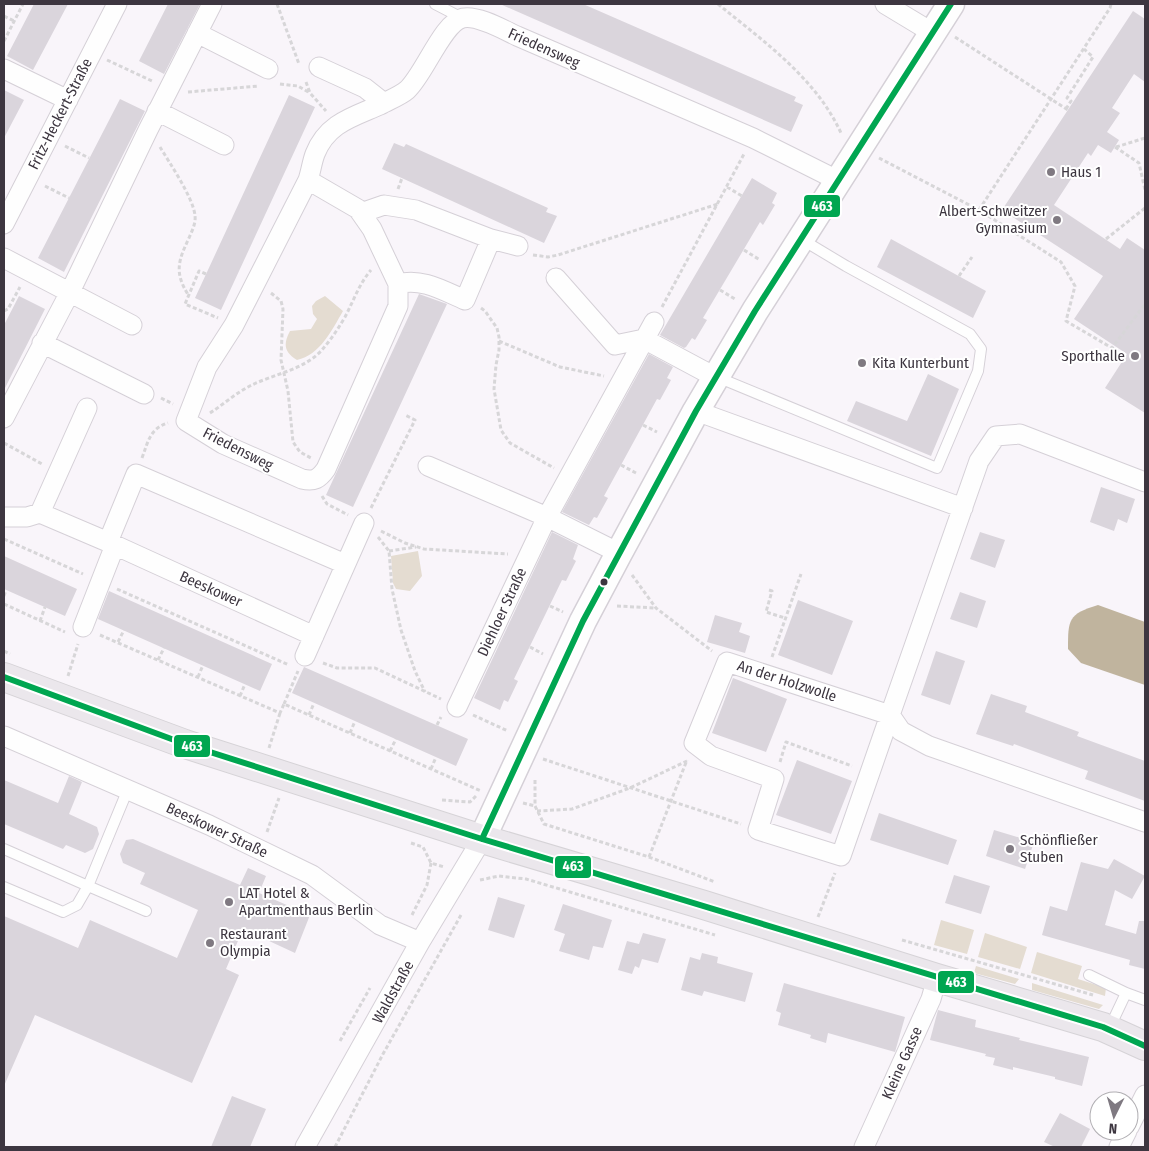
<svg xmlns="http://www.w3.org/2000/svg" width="1149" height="1151" font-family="'Fira Sans Condensed',sans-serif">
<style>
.green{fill:#e4dcd1}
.water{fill:#c0b49e}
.building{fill:#dad5dc}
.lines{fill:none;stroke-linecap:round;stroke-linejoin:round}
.lane-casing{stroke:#d5d0d7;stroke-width:12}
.street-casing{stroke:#d5d0d7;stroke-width:21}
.secondary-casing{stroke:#d5d0d7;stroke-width:29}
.primary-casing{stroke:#d6d3d7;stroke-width:30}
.path{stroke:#d7d6d8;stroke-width:3;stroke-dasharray:4 2.5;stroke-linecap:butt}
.lane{stroke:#fefefe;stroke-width:10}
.street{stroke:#fefefe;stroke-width:19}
.secondary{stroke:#fefefe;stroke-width:26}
.primary{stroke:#ebe7ec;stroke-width:28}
.bus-1-casing{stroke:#fff;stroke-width:10}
.bus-1{stroke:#00a651;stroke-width:6}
.poi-dot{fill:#7f7981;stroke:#fff;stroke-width:2}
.bus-dot{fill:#3d3640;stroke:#fff;stroke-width:2}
.labels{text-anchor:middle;stroke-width:4;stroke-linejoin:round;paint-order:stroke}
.street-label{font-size:15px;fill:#3d3640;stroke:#fff}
.poi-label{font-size:15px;fill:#3d3640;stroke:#fff;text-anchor:start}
.line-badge{stroke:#fff;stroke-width:2}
.badge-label{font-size:14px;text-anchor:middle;font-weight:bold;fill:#fff}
</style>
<rect width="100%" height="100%" fill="#f9f5fa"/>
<path class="green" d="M325,296L343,311C332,330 320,355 297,360C284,352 283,344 290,331L311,329L317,319L313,314L312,306L316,301Z
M418,551L422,576L410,591L396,589L393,583L391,556Z
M941,920L974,930L967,954L934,945Z
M985,933L1027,947L1020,969L978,957Z
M1037,952L1082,966L1078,979L1106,988L1105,996L1031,973Z
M976,966L1019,979L1015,984L974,973Z
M1032,983L1103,1005L1099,1009L1032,990Z"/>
<path class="water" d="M1098,605L1145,622V685L1081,663L1068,649C1068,620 1068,614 1098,605Z"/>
<path class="building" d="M34,4H68L33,70L7,56Z
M168,4H200L164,74L139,61Z
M500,4H583L796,97L794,101L803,105L791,132Z
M1133,11L1145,19V82L1134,74L1112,108L1120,113L1107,132L1119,140L1111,153L1098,145L1091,156L1088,153L1054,205L1120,249L1127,238L1145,250V413L1105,388L1127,354L1074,319L1103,276L1002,210Z
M4,90L24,100L4,138Z
M289,95L315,107L221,310L195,298Z
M120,99L145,111L64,272L38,258Z
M394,143L404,147L406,144L548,208L546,212L557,216L544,243L382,169Z
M752,178L777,193L772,203L775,205L763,225L760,222L703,318L707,320L695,340L692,338L686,347L684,348L660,335Z
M891,239L986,291L973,318L877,267Z
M419,294L447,304L353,507L326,495Z
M19,296L45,309L4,390V325Z
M649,354L673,367L667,378L671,380L660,400L657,399L621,465L604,496L608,498L597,518L594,517L589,525L562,512Z
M928,374L959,389L931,456L847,421L856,401L907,421Z
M1101,487L1135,499L1127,523L1118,519L1114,531L1090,522Z
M552,532L578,545L573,559L576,561L566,581L562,580L514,679L518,681L508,702L504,700L500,710L474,698Z
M980,532L1005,540L995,568L970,559Z
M4,556L77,589L65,616L4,589Z
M109,591L272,664L260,691L98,619Z
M960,592L986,601L977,628L950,619Z
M798,600L853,621L832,675L778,655Z
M715,615L742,623L739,632L750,636L745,653L707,642Z
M936,651L965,661L950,705L921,695Z
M304,667L468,739L456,766L292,693Z
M733,678L787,699L766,752L712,733Z
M991,694L1027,706L1025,712L1079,732L1077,736L1145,761V801L1085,779L1088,771L1014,744L1013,746L976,734Z
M797,760L852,781L831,834L776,815Z
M69,776L82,782L69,814L97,827L99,834L93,849L85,853L66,845L63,849L4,824V780L58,803Z
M879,813L957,840L948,865L870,840Z
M994,830L1034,842L1025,869L986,856Z
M133,839L240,885L248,868L266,876L259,893L310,915L295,953L243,929L226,969L239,975L192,1083L35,1015L4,1086V916L78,948L90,920L177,958L198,910L140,884L145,873L123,863L120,854L126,840Z
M1114,859L1145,876L1132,899L1115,890L1105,925L1136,934L1139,921H1145V969L1129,965L1130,960L1042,935L1050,906L1067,911L1081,862L1108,869Z
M954,875L990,886L981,914L945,903Z
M498,897L525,905L514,938L488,930Z
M563,904L612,920L603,948L593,946L589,960L559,951L565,934L554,930Z
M643,933L666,939L658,963L642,959L639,968L635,966L632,974L618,970L627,941L639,944Z
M702,953L718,957L717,963L753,973L745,1002L704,991L702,996L681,990L690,957L700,960Z
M784,983L905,1017L895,1052L828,1033L826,1043L810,1038L811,1035L778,1025L781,1013L776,1011Z
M938,1010L976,1020L975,1027L1020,1038L1019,1040L1089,1057L1082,1086L1055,1079V1077L1013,1067V1070L993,1065L995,1058L985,1056L986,1054L930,1040Z
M232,1096L266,1109L250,1147H211Z
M1060,1113L1090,1129L1081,1147H1055L1044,1142Z"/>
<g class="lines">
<defs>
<path id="lane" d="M435,4L462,18
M717,377L937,468L978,371L981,349L970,334L846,266L801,239
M4,849L88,886L128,789
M4,887L63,912L77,905L88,886L146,911
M1089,975L1126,993L1145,1000
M1109,1029L1126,993"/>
<path id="street" d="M885,4L933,33
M197,33L268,69
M319,67L365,88L384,103
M4,69L68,100
M157,111L224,145
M308,180L358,209L372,229L398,284V306L326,469C319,479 314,482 302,479L223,444L186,421L207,367L234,325L308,180C311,171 312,162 315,154C327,123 353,117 380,105C389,100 400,96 407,90C424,75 443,22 463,18C478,15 504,30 517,36L753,138L837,180
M361,213L384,205L416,210L491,239L465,300C444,291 421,277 398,284
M4,224L117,4
M491,239L518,246
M4,258L132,325
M556,278L615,345L644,339L715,377
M42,343L144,394
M696,411L963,508
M4,418L70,292L148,130L212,4
M428,466L547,517L654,322
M1145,482L1020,434L996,436L979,461L890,715L901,731L929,746L1145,822
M40,513L87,408
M4,517H27L40,513L108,542L136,474L345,564
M108,542L314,636
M83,627L115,545
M305,656L364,523
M727,662L890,715L841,856L758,830L774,779L711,756L694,743Z
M457,707L547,517L619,553
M4,736L209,825L312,875L380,925L420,942
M1129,1127L1145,1095
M305,1147L420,942L482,839
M864,1147L931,999L937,978
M1119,1147L1127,1131"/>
<path id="secondary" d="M482,839L583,621L619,553L696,411L755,311L951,4"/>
<path id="primary" d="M4,677L185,744L482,839L704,905L937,978L1103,1027L1145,1046"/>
</defs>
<use href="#lane" class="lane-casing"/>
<use href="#street" class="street-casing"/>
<use href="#secondary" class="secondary-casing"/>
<use href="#primary" class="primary-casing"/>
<path class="path" d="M277,4L299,64
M718,4C763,41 816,78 841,133
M4,16L14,21
M955,37L1068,110
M4,41L23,4
M107,60L152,81
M306,82L310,93L326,111
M280,84L298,86L310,93
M188,92L259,86
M1066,109L1071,101L1067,98L1093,57L1084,49
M65,146L89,158
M160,147C169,162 194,199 195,216C196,223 192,231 189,238C178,261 174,273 189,296
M1115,147L1139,163L1145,190
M1116,147L1145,138
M879,158L979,210L1061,262L1075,286L1066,321L1112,348L1145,304
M45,186L69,198
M727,187L742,196
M398,189L402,178
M979,210L1110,8L1111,4
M1106,239L1145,208
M744,250L760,260
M533,255L548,257L558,255L718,204
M206,274L199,271L185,304L218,318
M959,276L972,257
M720,290L735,299
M271,293L281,301L283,309L281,360L288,391L293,442L300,452L311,458
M662,307L744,154
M481,308L485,311L497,328L499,337V350L496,365L494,389L501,430L510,443L554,468
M4,311L8,309L20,287
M499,341L560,367L604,376
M161,398L173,404
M210,413C224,404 237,392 252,385C274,374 303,370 321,351C330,341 338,329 345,317C354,300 359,284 371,270
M643,425L657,432
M4,443L42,464
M142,458C148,442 150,428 168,423
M621,465L636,473
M322,496L327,504L348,515
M371,508L415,420L405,415
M381,531L405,543L424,549L508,554
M378,537L389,551L392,589L401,630L415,671L425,692
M4,539L83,574
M389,551L416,547
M632,575L656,608L712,651
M117,589L289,665
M769,590L772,591L766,612L785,618
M4,596L6,590
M4,604L65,632
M550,606L563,612
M617,606L655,608
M40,621L45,607
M100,635L280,713L284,704L481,791
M118,642L124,630
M530,647L543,654
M4,651L10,654
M772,657L801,574
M158,660L164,648
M323,663L337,668H375L441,699
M68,676L78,644
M198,677L203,665
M240,696L245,684
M284,704L298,671
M309,715L314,703
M473,715L508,731
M437,725L441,717
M350,733L355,721
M269,748L280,713
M390,751L396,739
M543,759L741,824
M780,762L786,742L852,766
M431,769L436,757
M535,780V806L544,824L649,857L715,882
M442,800L470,802L476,796
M523,803L535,806
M537,811L572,809L630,788L687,761
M267,832L279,798
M411,843L423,847L431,863L444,867
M649,857L687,760
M480,880L499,876L526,879L715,935
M412,915L427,885L431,863
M818,917L835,873
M902,940L1093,995
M340,1041L370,988
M335,1147L383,1054L461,915"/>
<use href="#lane" class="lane"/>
<use href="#street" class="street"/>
<use href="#secondary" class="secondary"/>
<use href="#primary" class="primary"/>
<defs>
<path id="bus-1" d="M4,677L185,744L482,839L1103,1027L1145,1046
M482,839L583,621L696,411L755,311L951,4"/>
</defs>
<use href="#bus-1" class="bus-1-casing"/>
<use href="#bus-1" class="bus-1"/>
</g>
<g class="poi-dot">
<circle cx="1051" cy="172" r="5"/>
<circle cx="1057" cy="220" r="5"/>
<circle cx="1135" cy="356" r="5"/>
<circle cx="862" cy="363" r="5"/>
<circle cx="1010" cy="849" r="5"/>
<circle cx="229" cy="902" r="5"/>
<circle cx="210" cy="943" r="5"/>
</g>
<circle class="bus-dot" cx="604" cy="582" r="4.5"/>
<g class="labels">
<g class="street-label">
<text transform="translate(544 48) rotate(24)" y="5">Friedensweg</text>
<text transform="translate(60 114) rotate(-63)" y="5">Fritz-Heckert-Straße</text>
<text transform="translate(238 449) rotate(27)" y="5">Friedensweg</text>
<text transform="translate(211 589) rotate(24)" y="5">Beeskower</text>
<text transform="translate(502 612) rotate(-65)" y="5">Diehloer Straße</text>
<text transform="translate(787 681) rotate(18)" y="5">An der Holzwolle</text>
<text transform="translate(217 830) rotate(25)" y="5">Beeskower Straße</text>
<text transform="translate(393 992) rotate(-61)" y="5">Waldstraße</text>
<text transform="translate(902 1063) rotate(-66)" y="5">Kleine Gasse</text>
</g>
<g class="poi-label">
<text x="1061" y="177">Haus 1</text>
<text x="1047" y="216" text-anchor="end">Albert-Schweitzer<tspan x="1047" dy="17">Gymnasium</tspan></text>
<text x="1125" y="361" text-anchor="end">Sporthalle</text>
<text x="872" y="368">Kita Kunterbunt</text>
<text x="1020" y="845">Schönfließer<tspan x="1020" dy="17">Stuben</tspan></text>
<text x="239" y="898">LAT Hotel &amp;<tspan x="239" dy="17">Apartmenthaus Berlin</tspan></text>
<text x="220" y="939">Restaurant<tspan x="220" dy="17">Olympia</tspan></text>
</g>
</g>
<g class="line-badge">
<rect x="803" y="194" width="38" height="24" rx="5" fill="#00a651"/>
<rect x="173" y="734" width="38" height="24" rx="5" fill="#00a651"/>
<rect x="554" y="855" width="38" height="24" rx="5" fill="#00a651"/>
<rect x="937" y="970" width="38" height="24" rx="5" fill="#00a651"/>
</g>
<g class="badge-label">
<text x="822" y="211">463</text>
<text x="192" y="751">463</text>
<text x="573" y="871">463</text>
<text x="956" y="987">463</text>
</g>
<rect width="1149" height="1151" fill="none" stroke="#3d3640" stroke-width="10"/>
<g transform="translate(1114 1116) rotate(185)"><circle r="24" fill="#ffffff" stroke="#b1afb3"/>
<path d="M0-4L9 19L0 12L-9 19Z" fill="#7f7981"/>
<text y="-8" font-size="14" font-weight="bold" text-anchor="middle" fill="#3d3640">N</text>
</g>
</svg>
